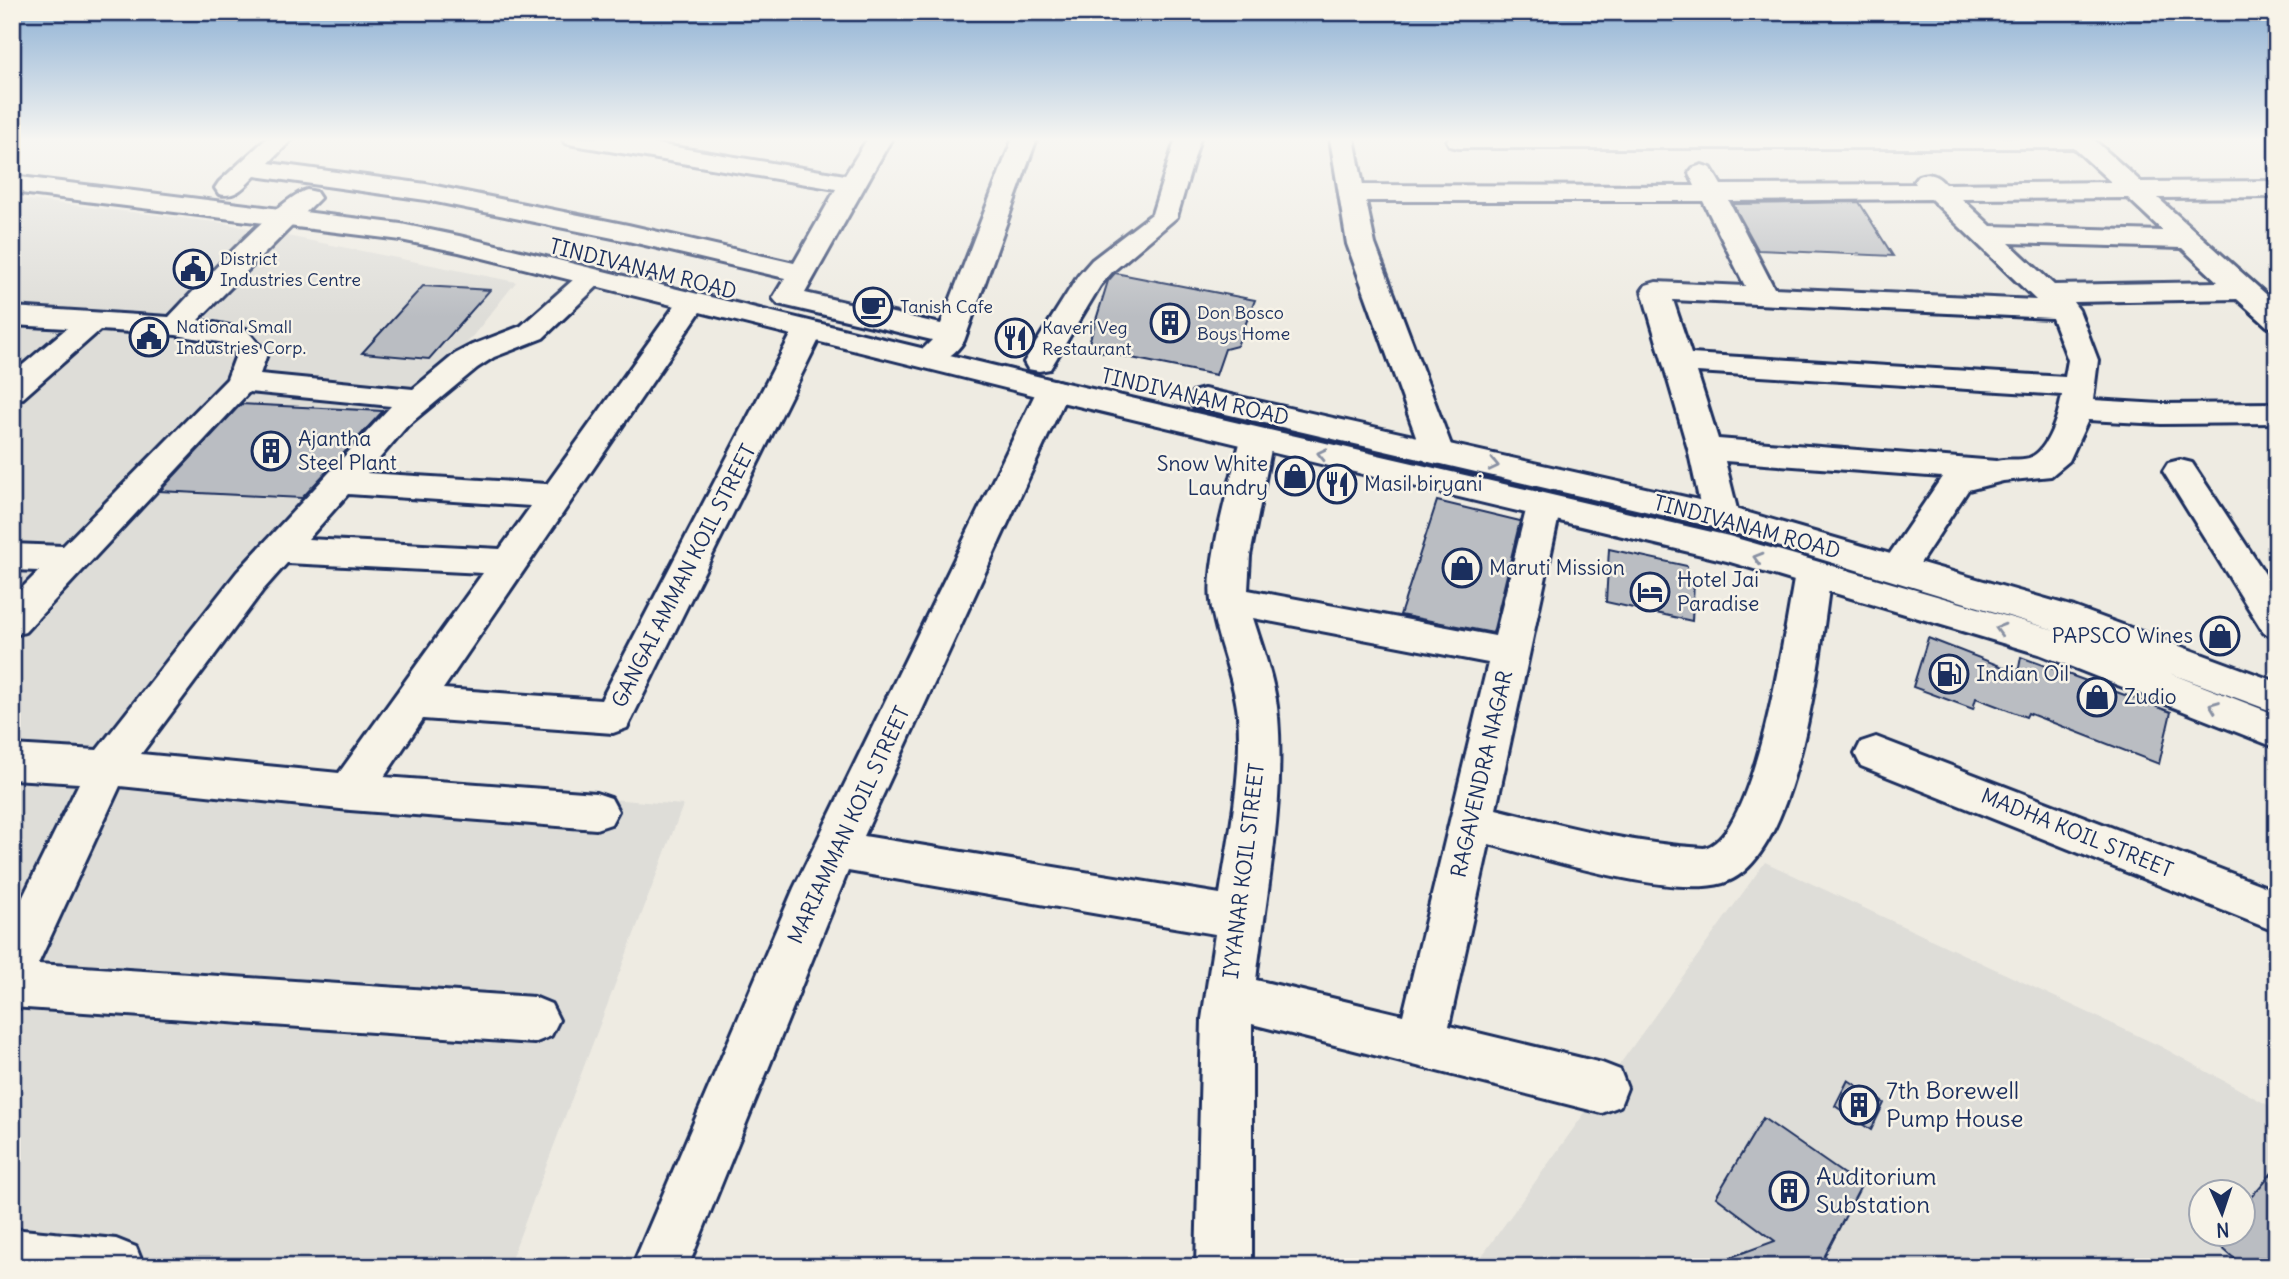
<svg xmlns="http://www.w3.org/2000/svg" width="2289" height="1279" font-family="Delius,sans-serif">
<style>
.built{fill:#deddd8;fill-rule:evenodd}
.building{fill:#babdc2;stroke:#1b2f5e;stroke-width:2}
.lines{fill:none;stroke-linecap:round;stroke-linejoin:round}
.minor-casing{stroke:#1b2f5e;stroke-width:6}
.highway-casing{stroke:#1b2f5e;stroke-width:6}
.minor{fill:#f7f3e8;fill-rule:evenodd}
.highway{fill:#f7f3e8;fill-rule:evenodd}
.oneway{stroke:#8991a3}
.labels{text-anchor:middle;stroke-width:5;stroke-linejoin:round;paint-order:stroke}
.far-poi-label{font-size:18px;fill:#1b2f5e;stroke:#f7f3e8;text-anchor:start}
.street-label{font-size:21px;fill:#1b2f5e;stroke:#f7f3e8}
.poi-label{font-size:21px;fill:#1b2f5e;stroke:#f7f3e8;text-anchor:start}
.near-poi-label{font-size:24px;fill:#1b2f5e;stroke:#f7f3e8;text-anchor:start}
</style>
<rect width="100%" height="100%" fill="#eeebe2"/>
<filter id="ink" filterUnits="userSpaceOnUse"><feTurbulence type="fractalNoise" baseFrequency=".0143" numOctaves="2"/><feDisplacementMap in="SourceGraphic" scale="14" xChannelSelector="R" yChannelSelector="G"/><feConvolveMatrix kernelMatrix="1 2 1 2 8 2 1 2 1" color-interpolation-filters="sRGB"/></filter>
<g filter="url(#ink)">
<path class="built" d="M12,198L223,223L516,282L133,760L683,805L508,1267H12Z
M1765,862L2160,1046L2277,1110V1267H1474ZM2202,1192H2244V1234H2202Z"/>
<path class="building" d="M1859,202L1893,256L1758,250L1733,204Z
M1115,273L1255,300L1237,346L1225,349L1216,375L1087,349L1108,281Z
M423,286L490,290L429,359L362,353Z
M241,404L383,411L302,498L160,491Z
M1437,501L1520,521L1493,633L1400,615Z
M1609,549L1687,566V575L1694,581L1692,621L1606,602Z
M1928,638L2018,673L2021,657L2171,712L2159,764L2028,713L2026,717L1976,698L1973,709L1913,687Z
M1848,1080L1884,1103L1871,1130L1835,1106Z
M1763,1118L1861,1186L1819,1267H1713L1712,1264L1775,1241L1716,1197Z
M2277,1167V1267H2244L2206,1234H2244V1205Z"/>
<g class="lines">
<defs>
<path id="minor" d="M267,138H293L269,163L426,184L628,225L794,263L836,189L574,145L565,143L562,138H620L845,175L868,138H892L805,293L941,324L1013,138H1037L964,341C954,356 940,365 922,360L918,354L932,340L778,304L773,298L785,278L628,241L426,200L255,176C243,188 236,198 219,194L215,188L219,182Z
M1176,138H1200L1177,217L1112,272L1100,286L1050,369L1039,371L1028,369L1024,362L1078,276L1092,260L1152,214Z
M1330,138H1354L1363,185L1695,186L1689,173L1693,168L1702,165L1711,168L1721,185L1916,184L1914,181L1918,176C1930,172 1936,175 1945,184L2111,182L2074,148H1459L1450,146L1447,141L1449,138H2092L2141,182L2277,181V197L2158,198L2277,304V329L2267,326L2237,299L2073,302L2079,310L2098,360L2093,400L2161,404L2277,403V423L2161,424L2088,420L2069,461L2051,476L2003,481L1968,490L1911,577L1898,581L1885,577L1880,568L1942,477L1725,461L1739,517L1733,525L1721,529L1709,525L1703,517L1688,449L1642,291L1646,285L1656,282L1745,286L1703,201H1366L1375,244L1454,453L1449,461L1437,464L1425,461L1347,244ZM2128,198L2163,231L1991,226L1962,199ZM1931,199L2036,300L1774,288L1729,201ZM2009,243L2182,248L2218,282L2054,285ZM1673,300L2052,318L2068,360L2065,377L1691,354ZM1697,372L2062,395C2059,413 2049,451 2029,458C2019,461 2007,458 1996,461L1718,439Z
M307,190L316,192L320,198L198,320L246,329L267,354L260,374L413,389L455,354L472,345L521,326L582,272L592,269L602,272L606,278L543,338L494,357L477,368L407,426L367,473L547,484L681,297L691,294L701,297L706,303L443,689L601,700L793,331L797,325L808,322L819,325L823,331L627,728L613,733L423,719L384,777L596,793L611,798L618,811L611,824L596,829L350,810L120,786L38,964L534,997L551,1004L559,1020L551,1036L534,1043L12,1007V919L79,783L12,779V745L97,750L237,572L391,406L249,392L25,632L12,636V598L39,571L12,570V544L63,546L227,379L236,355L225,343L176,335L100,330L23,398L12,401V374L67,328L12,325V307L169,317C194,291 279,197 307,190ZM348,494L531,506L500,549L308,539ZM287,563L483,573L339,773L141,754L263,590Z
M1053,380L1064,383L1069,390L864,836L1220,894C1229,836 1243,774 1238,715C1234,675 1215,638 1211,601C1206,561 1231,480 1241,439L1245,432L1257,429L1269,432L1273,439L1250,556L1248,590L1495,636L1527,506L1532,498L1544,494L1556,498L1561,506L1496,809C1564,826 1633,844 1704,848C1756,838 1786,623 1795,574L1800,565L1813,561L1826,565L1831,574C1821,644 1800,861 1723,883C1671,898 1544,859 1489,844L1449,1026L1602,1063L1620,1070L1627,1088L1620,1106L1602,1113L1252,1024V1267H1196L1202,1019L1215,934L848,871L688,1267H632L794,888L1037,390L1042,383ZM1253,618L1488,663L1403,1015L1256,980C1266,896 1285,801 1278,717C1276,684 1263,650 1253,618Z
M2180,460L2192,463L2277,592V637L2264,633L2163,471L2168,463Z
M1876,737L2277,891V932L1861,766L1855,754L1861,742Z
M12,1229L116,1239L136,1247L144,1267H12Z"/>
<path id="highway" d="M12,176L401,224L459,236L1053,380L1729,536L2058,631L1718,528L1204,409L1193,406L1188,399L1193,392L1204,389L1721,505L2074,607L2277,682V713L2169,673L2277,715V748L2039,654L1727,561L1053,400L459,252L401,240L12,192Z"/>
</defs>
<use href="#minor" class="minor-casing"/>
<use href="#highway" class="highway-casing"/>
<use href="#minor" class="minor"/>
<use href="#highway" class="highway"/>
</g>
<defs><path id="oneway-chevron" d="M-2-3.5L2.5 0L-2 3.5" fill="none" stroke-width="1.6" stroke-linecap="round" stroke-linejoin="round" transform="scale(1.75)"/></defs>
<g class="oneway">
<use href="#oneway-chevron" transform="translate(1322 454) rotate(-167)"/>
<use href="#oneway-chevron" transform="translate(1494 465) rotate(13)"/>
<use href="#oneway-chevron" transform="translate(1758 558) rotate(-164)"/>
<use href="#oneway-chevron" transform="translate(2000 629) rotate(-164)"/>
<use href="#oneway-chevron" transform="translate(2214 706) rotate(-159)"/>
</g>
</g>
<linearGradient id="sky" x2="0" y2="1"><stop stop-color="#8db0d4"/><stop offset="0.44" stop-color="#f7f6f2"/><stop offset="1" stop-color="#f7f6f2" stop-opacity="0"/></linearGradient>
<rect width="2289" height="317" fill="url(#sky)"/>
<defs>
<symbol id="civic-ring" viewBox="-11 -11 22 22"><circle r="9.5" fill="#f7f3e8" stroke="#1b2f5e" stroke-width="1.5"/><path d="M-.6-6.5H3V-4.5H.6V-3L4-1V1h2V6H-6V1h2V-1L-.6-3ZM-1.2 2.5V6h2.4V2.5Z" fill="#1b2f5e"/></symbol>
<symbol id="cafe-ring" viewBox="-11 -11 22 22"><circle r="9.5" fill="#f7f3e8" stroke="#1b2f5e" stroke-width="1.5"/><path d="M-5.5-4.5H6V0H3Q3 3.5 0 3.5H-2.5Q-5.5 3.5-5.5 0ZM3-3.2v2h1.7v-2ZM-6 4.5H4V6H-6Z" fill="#1b2f5e"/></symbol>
<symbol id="building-ring" viewBox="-11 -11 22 22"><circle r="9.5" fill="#f7f3e8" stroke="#1b2f5e" stroke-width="1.5"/><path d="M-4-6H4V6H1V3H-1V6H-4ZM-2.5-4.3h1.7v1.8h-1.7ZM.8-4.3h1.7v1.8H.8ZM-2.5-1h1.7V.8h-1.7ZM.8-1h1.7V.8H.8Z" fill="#1b2f5e"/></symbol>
<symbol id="restaurant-ring" viewBox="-11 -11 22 22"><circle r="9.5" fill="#f7f3e8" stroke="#1b2f5e" stroke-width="1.5"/><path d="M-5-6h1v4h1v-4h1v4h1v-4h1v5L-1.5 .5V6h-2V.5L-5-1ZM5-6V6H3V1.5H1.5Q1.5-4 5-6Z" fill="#1b2f5e"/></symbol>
<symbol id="shop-ring" viewBox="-11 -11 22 22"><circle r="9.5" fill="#f7f3e8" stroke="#1b2f5e" stroke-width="1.5"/><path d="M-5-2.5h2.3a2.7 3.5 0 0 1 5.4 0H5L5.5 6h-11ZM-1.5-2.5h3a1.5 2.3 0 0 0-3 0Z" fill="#1b2f5e"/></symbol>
<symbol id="hotel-ring" viewBox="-11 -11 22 22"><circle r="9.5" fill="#f7f3e8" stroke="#1b2f5e" stroke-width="1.5"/><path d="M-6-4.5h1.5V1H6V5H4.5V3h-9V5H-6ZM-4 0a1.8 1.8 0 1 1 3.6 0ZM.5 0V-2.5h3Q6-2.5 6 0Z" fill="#1b2f5e"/></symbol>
<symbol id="fuel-ring" viewBox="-11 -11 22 22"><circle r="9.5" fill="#f7f3e8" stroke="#1b2f5e" stroke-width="1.5"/><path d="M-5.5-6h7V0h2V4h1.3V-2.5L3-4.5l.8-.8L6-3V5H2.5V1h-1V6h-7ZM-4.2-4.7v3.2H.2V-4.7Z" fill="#1b2f5e"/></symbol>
</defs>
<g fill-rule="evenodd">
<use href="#civic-ring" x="171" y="247" width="44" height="44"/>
<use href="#cafe-ring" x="851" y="285" width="44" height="44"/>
<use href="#building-ring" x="1148" y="301" width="44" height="44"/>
<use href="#civic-ring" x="127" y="315" width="44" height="44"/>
<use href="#restaurant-ring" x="993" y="316" width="44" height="44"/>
<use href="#building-ring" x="249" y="429" width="44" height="44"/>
<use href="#shop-ring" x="1273" y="454" width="44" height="44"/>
<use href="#restaurant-ring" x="1315" y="462" width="44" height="44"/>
<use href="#shop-ring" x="1440" y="546" width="44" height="44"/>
<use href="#hotel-ring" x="1628" y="570" width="44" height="44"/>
<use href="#shop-ring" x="2198" y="614" width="44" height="44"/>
<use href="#fuel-ring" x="1927" y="652" width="44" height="44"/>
<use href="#shop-ring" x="2075" y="675" width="44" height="44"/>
<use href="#building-ring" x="1837" y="1083" width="44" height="44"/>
<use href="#building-ring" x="1767" y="1169" width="44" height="44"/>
</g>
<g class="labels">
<g class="far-poi-label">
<text x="220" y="265">District<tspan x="220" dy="21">Industries Centre</tspan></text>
<text x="900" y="313">Tanish Cafe</text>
<text x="1197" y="319">Don Bosco<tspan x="1197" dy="21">Boys Home</tspan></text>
<text x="176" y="333">National Small<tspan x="176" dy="21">Industries Corp.</tspan></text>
<text x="1042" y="334">Kaveri Veg<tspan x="1042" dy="21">Restaurant</tspan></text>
</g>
<g class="street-label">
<text transform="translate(643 269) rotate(14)" y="7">TINDIVANAM ROAD</text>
<text transform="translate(1195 397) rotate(13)" y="7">TINDIVANAM ROAD</text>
<text transform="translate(1747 527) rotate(15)" y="7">TINDIVANAM ROAD</text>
<text transform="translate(684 576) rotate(-63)" y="7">GANGAI AMMAN KOIL STREET</text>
<text transform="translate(1482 774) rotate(-77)" y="7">RAGAVENDRA NAGAR</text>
<text transform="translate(849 825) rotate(-65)" y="7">MARIAMMAN KOIL STREET</text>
<text transform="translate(2077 833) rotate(22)" y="7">MADHA KOIL STREET</text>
<text transform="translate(1244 871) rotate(-83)" y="7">IYYANAR KOIL STREET</text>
</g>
<g class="poi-label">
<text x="298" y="446">Ajantha<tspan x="298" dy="24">Steel Plant</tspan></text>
<text x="1268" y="471" text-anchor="end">Snow White<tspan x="1268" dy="24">Laundry</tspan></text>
<text x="1364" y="491">Masil biryani</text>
<text x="1489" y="575">Maruti Mission</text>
<text x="1677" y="587">Hotel Jai<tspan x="1677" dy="24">Paradise</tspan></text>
<text x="2193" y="643" text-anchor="end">PAPSCO Wines</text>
<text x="1976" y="681">Indian Oil</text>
<text x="2124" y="704">Zudio</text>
</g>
<g class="near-poi-label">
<text x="1886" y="1099">7th Borewell<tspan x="1886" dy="28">Pump House</tspan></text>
<text x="1816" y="1185">Auditorium<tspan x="1816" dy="28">Substation</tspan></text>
</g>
</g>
<rect width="2289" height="1279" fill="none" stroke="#f7f3e8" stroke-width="42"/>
<rect x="21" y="21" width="2247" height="1237" fill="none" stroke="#1b2f5e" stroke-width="2.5" filter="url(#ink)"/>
<g transform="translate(2222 1213) rotate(177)"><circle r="33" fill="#f7f3e8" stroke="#9fa5b1" stroke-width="2"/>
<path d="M0-5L12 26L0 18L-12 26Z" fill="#1b2f5e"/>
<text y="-10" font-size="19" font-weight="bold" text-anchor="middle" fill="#1b2f5e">N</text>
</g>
</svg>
